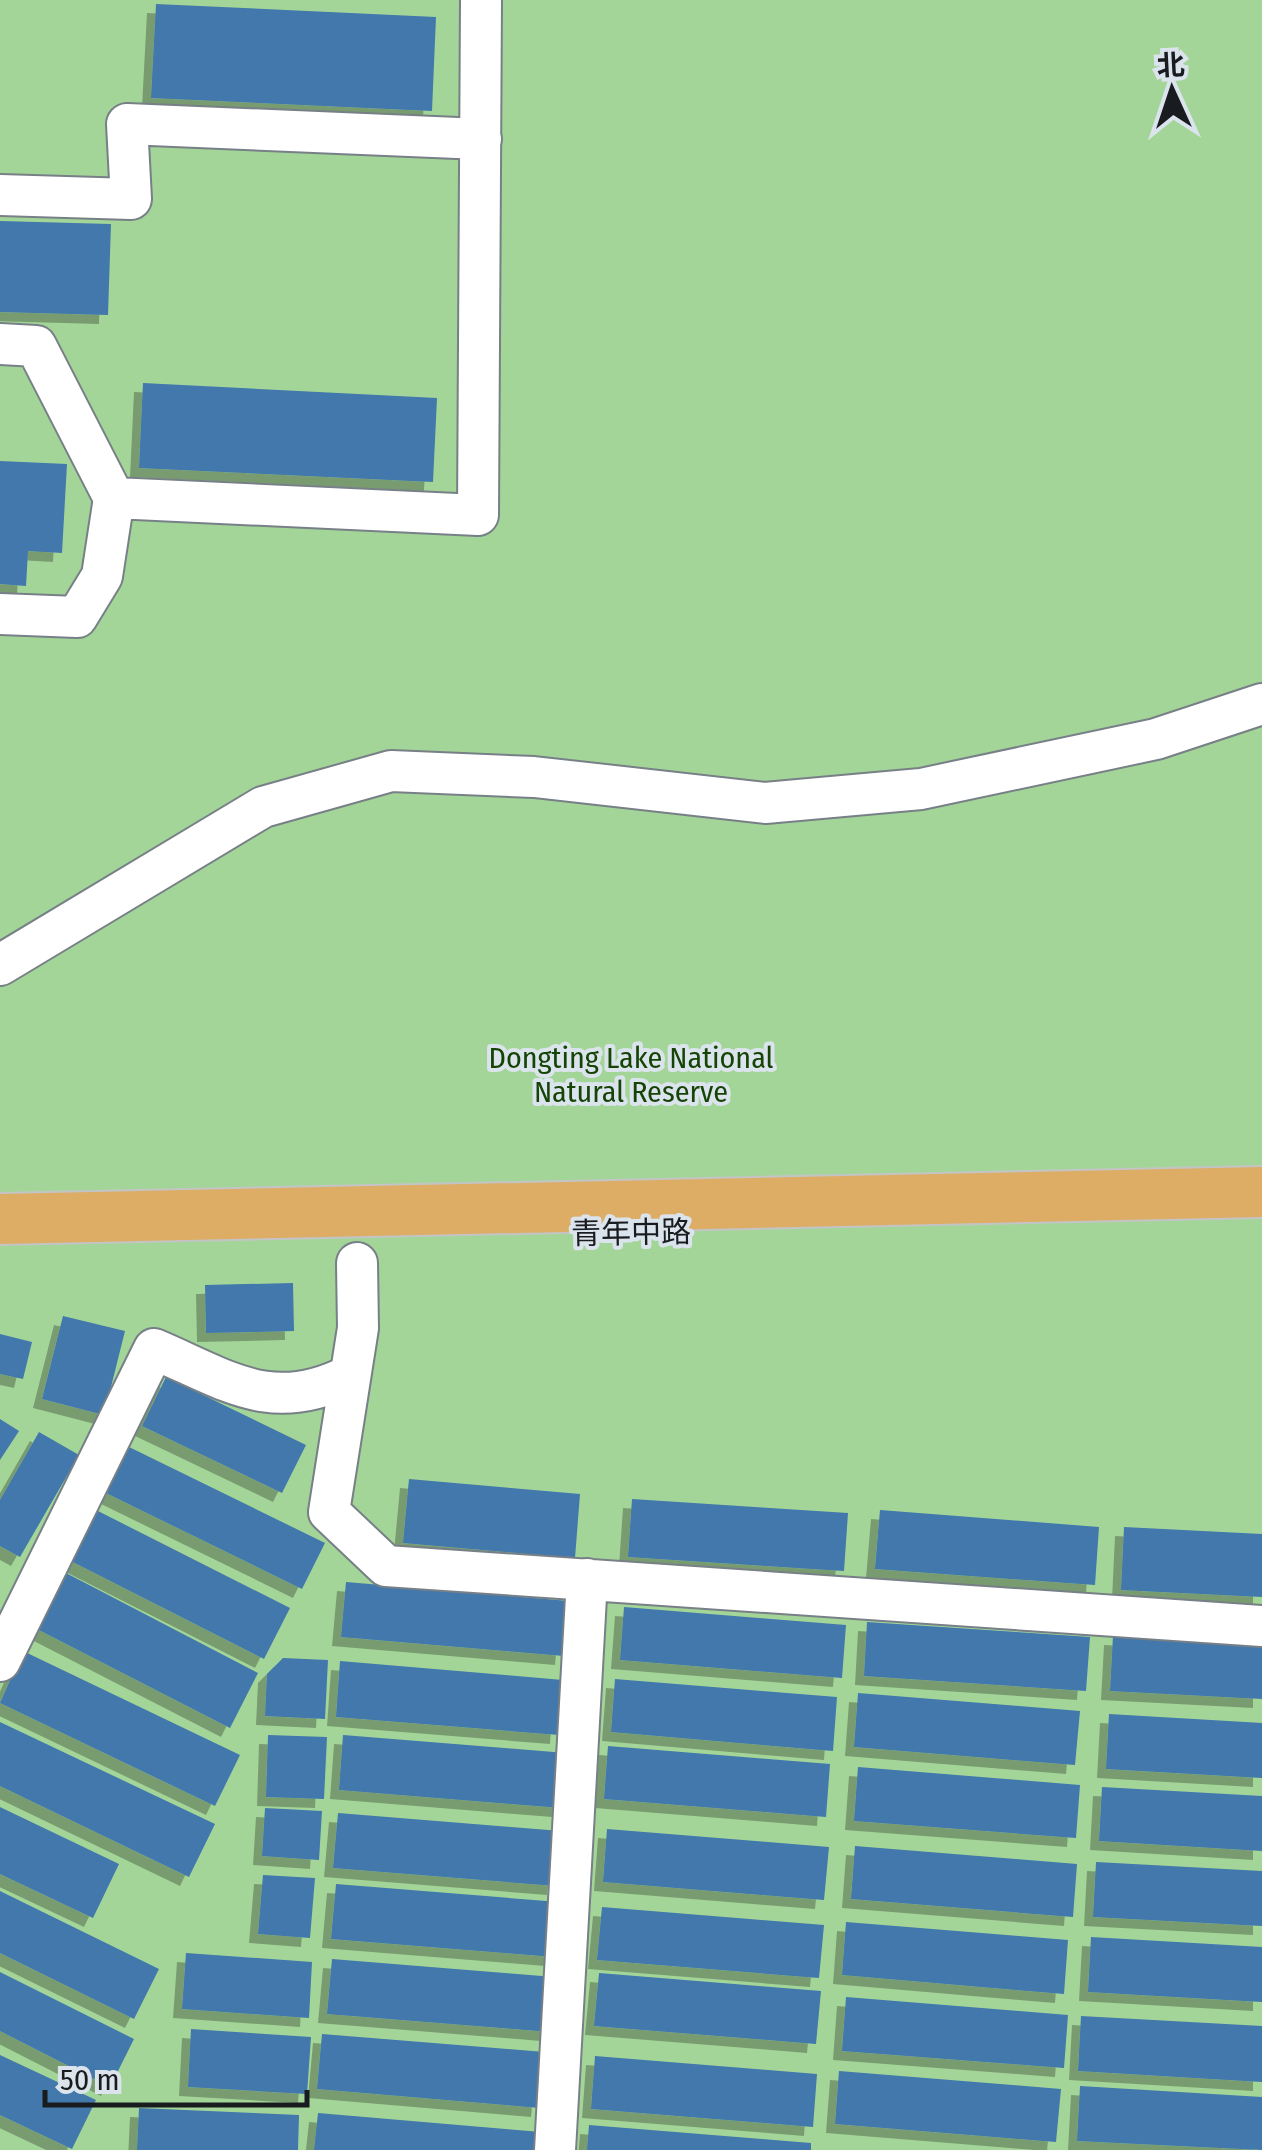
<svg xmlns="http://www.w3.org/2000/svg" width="1262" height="2150" font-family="'Fira Sans Condensed','Noto Sans SC',sans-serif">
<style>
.green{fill:#a4d598}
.building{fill:#4278ac;filter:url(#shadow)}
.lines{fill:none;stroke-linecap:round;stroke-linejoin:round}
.minor-casing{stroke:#777f87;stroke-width:44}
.major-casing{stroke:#c3c4c5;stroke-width:54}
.minor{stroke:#fff;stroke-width:40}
.major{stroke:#ddad66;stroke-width:50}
.labels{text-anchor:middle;stroke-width:8;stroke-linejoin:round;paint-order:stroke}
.park-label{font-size:30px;fill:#154405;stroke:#dbe4ed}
.street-label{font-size:30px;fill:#191c1f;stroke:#dbe4ed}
</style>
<defs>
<filter id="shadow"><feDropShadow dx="-9" dy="9" stdDeviation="0" flood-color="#0004"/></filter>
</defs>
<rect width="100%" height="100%" fill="#dbe4ed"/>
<path class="green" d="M0,0H1262V2150H0Z"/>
<path class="building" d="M156,4L436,17L432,111L151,98Z
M0,221L111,224L108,315L0,312Z
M143,383L437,398L433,482L139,468Z
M0,461L67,464L62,553L28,551L26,586L0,584Z
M293,1283L294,1331L206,1333L205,1285Z
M63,1316L125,1331L104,1415L42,1399Z
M0,1334L32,1342L23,1379L0,1374Z
M166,1377L306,1445L282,1493L142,1426Z
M0,1419L19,1431L0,1460Z
M39,1432L79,1455L20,1557L0,1546V1500Z
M127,1446L325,1543L302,1589L104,1492Z
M409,1479L580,1494L575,1558L403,1543Z
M632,1499L848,1513L844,1571L628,1557Z
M94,1509L290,1608L264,1659L67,1559Z
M880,1510L1099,1527L1095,1585L875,1569Z
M1124,1527L1262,1534V1597L1121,1590Z
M66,1573L258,1673L230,1728L37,1629Z
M346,1582L569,1601L564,1656L341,1637Z
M624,1607L846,1625L842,1678L620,1660Z
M867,1622L1090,1637L1086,1691L864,1676Z
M1113,1636L1262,1644V1699L1110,1691Z
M23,1651L240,1755L215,1806L0,1703Z
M283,1658L328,1660L325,1719L265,1716L267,1674Z
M340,1661L563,1680L559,1735L336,1717Z
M615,1679L837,1697L833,1751L611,1732Z
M858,1693L1080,1711L1075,1765L854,1747Z
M1109,1714L1262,1723V1778L1106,1769Z
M0,1722L215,1824L189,1877L0,1786Z
M268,1735L327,1737L324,1799L266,1797Z
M343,1735L566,1753L561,1808L339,1790Z
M608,1746L830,1764L826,1817L604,1799Z
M858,1767L1080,1785L1076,1838L854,1821Z
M1102,1787L1262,1796V1851L1099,1841Z
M0,1807L119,1864L93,1918L0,1874Z
M265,1808L322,1811L319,1860L262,1856Z
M338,1813L561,1831L556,1886L333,1868Z
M607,1829L829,1847L824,1900L603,1882Z
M855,1846L1077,1864L1073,1917L851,1899Z
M1096,1862L1262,1871V1926L1093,1917Z
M263,1875L315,1878L310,1938L258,1934Z
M336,1884L559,1902L554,1957L331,1939Z
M0,1891L159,1969L134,2019L0,1953Z
M602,1907L824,1925L819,1978L597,1960Z
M846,1922L1068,1940L1064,1994L842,1975Z
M1091,1937L1262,1947V2002L1088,1992Z
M186,1953L312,1962L309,2018L182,2009Z
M332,1959L554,1977L550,2032L327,2014Z
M0,1972L134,2039L110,2087L0,2031Z
M599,1973L821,1991L816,2044L594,2026Z
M846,1997L1068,2015L1064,2068L842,2051Z
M1081,2016L1262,2026V2082L1078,2071Z
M191,2029L311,2037L307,2094L188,2087Z
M322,2034L545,2052L540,2108L317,2089Z
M0,2055L96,2100L72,2149L0,2115Z
M595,2056L817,2074L813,2127L591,2109Z
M839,2071L1061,2089L1056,2142L835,2124Z
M1080,2086L1262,2097V2150L1077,2141Z
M139,2108L299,2115L298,2150H137Z
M318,2113L541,2132L539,2150H314Z
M589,2125L811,2143V2150H587Z"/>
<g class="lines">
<defs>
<path id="minor" d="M0,195L131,199L127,124L481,139
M0,344L36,346L114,498
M0,614L77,617L102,576L114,498L478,515L481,0
M0,965L263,807L391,771L534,777L765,803L921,789L1156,739L1262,704
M357,1263L358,1328L329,1512L386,1566L1262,1626
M0,1661L154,1349C227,1380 272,1415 350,1375
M555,2150L587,1579"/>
<path id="major" d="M0,1219L1262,1192"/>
</defs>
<use href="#minor" class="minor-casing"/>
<use href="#major" class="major-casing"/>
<use href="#minor" class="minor"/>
<use href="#major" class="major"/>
</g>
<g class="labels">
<g class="park-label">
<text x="631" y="1068">Dongting Lake National<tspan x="631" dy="34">Natural Reserve</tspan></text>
</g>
<g class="street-label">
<text transform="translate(631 1233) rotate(-1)" y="10">青年中路</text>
</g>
</g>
<g transform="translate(1172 90) rotate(357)" stroke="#dbe4ed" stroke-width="8" paint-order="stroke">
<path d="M0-8L18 38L0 25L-18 38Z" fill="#191c1f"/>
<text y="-15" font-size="28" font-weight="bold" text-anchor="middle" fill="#191c1f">北</text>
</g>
<path d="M45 2090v15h262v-15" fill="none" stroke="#191c1f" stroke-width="5"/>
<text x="60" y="2090" font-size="30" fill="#191c1f" stroke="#dbe4ed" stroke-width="8" paint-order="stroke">50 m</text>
</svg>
